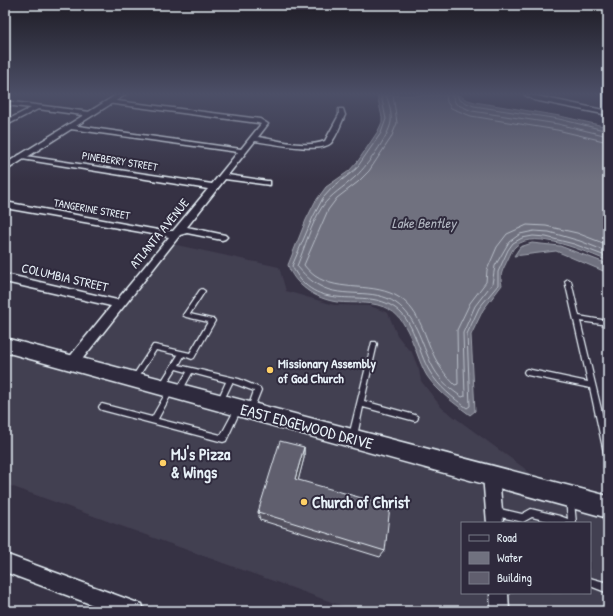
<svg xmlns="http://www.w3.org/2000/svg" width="613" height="616" font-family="'Patrick Hand',sans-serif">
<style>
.built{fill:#433f51}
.water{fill:#70717f;stroke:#a0a4af}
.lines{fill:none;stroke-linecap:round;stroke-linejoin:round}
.shore{stroke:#b8bec8;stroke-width:1}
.lane-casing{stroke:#e8f1f8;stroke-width:2.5}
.street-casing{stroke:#e8f1f8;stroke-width:3}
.secondary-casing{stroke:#e8f1f8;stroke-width:3}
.lane{fill:#2f2a3d;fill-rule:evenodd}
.street{fill:#2f2a3d;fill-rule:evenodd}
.secondary{fill:#2f2a3d;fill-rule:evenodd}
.wall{fill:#53515f;stroke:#e8f1f8}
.shaded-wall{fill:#43424d;stroke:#e8f1f8}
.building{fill:#605e6e;stroke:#e8f1f8}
.poi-dot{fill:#ffd166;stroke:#2f2a3d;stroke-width:1.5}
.labels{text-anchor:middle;stroke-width:4;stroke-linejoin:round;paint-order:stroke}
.far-street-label{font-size:11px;fill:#e8f1f8;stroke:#2f2a3d}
.street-label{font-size:13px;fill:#e8f1f8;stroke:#2f2a3d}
.poi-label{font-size:13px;font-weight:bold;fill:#e8f1f8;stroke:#2f2a3d;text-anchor:start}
.water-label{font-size:14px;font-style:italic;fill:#b2b7c2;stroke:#2f2a3d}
.near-street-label{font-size:16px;fill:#e8f1f8;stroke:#2f2a3d}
.near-poi-label{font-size:16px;font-weight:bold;fill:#e8f1f8;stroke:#2f2a3d;text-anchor:start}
</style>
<rect width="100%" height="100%" fill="#363244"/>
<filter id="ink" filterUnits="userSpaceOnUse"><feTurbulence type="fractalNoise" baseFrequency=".025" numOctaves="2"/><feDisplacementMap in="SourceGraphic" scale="8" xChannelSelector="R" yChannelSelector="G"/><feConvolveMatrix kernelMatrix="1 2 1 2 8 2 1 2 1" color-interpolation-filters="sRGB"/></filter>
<g filter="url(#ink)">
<path class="built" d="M172,244L279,267L286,291L334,305L370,306L388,313L397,335L408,349L411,350L419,370L421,381L442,408L524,468L533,479L81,359Z
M5,351L484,481L488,523H462V593H490V611H356L5,484Z
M499,485L608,516V611H508L507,593H590V523H503Z"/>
<path class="water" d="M377,95H460L465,99L475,102L560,116L608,127V261C588,253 534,228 516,246C512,249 510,255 508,259C503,270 499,274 502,285L483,310L471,335L475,411L470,415C454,403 438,392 427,376C416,358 410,321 390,310C373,300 355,304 337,302C316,299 294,285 288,265L306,220L315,202L326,187L349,171L358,161L378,131L382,122V117Z
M532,243L560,246L608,264V273L556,251L514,256L520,247Z"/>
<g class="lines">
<path class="shore" d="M381,95L386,119L381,133L356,169L333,187L323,198L313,217L292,266C316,315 360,287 392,306C415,319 417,351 430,372C439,387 453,398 467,408L470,406L467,334L479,308L498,285V272L508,250L513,243L522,238L533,236L546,237L574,244L608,257
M386,95C389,102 392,114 391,122C389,136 365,169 354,178C343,188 331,194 322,207C311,224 305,247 297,266C304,274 310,281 320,286C343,299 373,287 396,303C418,318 422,348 434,369C441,381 451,390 462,397L465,396L463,333L475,306L492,284L495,266L509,242L520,234L534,231L549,232L580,241L608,252
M393,95L397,123L391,138L369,171L358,182L337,198L328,210L304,265C307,269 311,273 315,276C340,293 374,281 400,298C420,311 425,338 435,358C440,368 447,377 455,385L458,384L457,330L470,303L486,282L487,270L497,247L507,234L527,225L546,226L577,233L608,245
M446,95L447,102L451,108L471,116L557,130L608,142
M452,95L456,104L472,111L558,124L608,136
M457,95L459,100L474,106L559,119L608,131"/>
<defs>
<path id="lane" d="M568,279L571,281L579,316L608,321V325L580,321L608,438V457L605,456L604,453L590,388L527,375L525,374L524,372L525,370L527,369L588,382L565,281Z
M202,289L205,291L190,314L212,319H214L215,321L194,358L192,359L184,356L179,365L239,379L260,388L261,390L253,410L251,411L249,410L248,408L254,391L238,385L232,383L222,404L220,405L218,404L217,402L226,382L192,373L181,393L179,394L177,393L176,391L177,389L187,372L176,369L164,388L162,389L160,388L159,386L160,384L178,355L156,350L136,381L134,382L132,381L131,379L153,345H155L190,353L208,322L186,317L184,316L183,315L200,290Z
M372,342H376L377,344L364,401L415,415L417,416L418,418L417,420L415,421L363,407L357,436L356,438L353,439L350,438L349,436Z
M170,388L172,389L173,391L158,419L221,435L236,407L238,406L240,407L241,409L226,441L223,442L102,410L100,409L99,407L100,405L102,404L152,417L168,389Z
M570,497L573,498L574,501L576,523H555L532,517L523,522L496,516L493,515L492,512L493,509L496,508L522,514L531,509L560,516L568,519L566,501L567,498Z
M607,507H608V525L605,524C603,519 602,513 604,508Z
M590,578L608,583V593L590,586Z"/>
<path id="street" d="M525,95H532L608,111V115L534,100Z
M109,100L260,119L268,124L258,137C279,140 305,149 325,141L339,115V109H343L345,115C341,123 337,136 331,143C320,154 270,143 255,141L228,175L267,181H270V185L225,179L187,227L225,235L227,237L225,239L222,240L187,233L180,235L76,367L72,368L68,367L66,363L68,359L111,306L5,282V274L117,300L169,237L5,208V202L163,231H173L208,189L22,159L18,157L19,155L212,184L238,152L71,129L68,127L71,125L241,149L261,124L258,123L107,103V101Z
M5,101L90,112L93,114L90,116L38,109L5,126V121L31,108L5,105Z
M491,467L496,470L499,475L503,523H487L483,475L486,470Z
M5,554L135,602L142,604L144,611H91L93,605L5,572Z
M490,593H508L509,611H491Z"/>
<path id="secondary" d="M116,95H125L5,171V164Z
M5,338L608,496V518L5,352Z"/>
</defs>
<use href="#lane" class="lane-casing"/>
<use href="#street" class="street-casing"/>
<use href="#secondary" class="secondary-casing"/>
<use href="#lane" class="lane"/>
<use href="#street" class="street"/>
<use href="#secondary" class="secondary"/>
</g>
<path class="wall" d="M304,447V458L298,480L385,551L380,557L260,520L258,512Z"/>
<path class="shaded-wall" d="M304,447V458L296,489L295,479Z"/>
<path class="building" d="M280,441L304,447L295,479L390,506L385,551L258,512Z"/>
</g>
<linearGradient id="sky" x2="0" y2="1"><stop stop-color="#1e1c25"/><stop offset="0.52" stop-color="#4c4f67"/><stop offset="1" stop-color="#4c4f67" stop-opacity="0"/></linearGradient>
<rect width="613" height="181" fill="url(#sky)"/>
<g class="poi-dot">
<circle cx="270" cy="370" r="4"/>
<circle cx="163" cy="463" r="4"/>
<circle cx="304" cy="502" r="4"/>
</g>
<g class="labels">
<g class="far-street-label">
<text transform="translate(120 161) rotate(9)" y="4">PINEBERRY STREET</text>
<text transform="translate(92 209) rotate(10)" y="4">TANGERINE STREET</text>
</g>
<g class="street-label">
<text transform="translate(159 233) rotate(-51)" y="5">ATLANTA AVENUE</text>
<text transform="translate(65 277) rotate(13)" y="5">COLUMBIA STREET</text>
</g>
<g class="poi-label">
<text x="278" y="368">Missionary Assembly<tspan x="278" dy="15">of God Church</tspan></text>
</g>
<g class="water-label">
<text x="424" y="228">Lake Bentley</text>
</g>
<g class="near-street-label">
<text transform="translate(307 426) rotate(15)" y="6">EAST EDGEWOOD DRIVE</text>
</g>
<g class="near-poi-label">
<text x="171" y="460">MJ's Pizza<tspan x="171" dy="18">&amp; Wings</tspan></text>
<text x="312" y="508">Church of Christ</text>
</g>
</g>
<rect width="613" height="616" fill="none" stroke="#2f2a3d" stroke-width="20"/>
<rect x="10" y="10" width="593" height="596" fill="none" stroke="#e8f1f8" stroke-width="1.5" filter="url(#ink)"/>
<rect x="461" y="522" width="130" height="72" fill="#2f2a3d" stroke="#797a88"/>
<rect x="469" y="535" width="20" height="6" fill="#2f2a3d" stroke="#797a88"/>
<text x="497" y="542" font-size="12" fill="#e8f1f8">Road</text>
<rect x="469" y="552" width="20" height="12" fill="#70717f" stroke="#797a88"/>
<text x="497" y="562" font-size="12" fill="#e8f1f8">Water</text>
<rect x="469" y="572" width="20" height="12" fill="#605e6e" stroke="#797a88"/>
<text x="497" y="582" font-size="12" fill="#e8f1f8">Building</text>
</svg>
